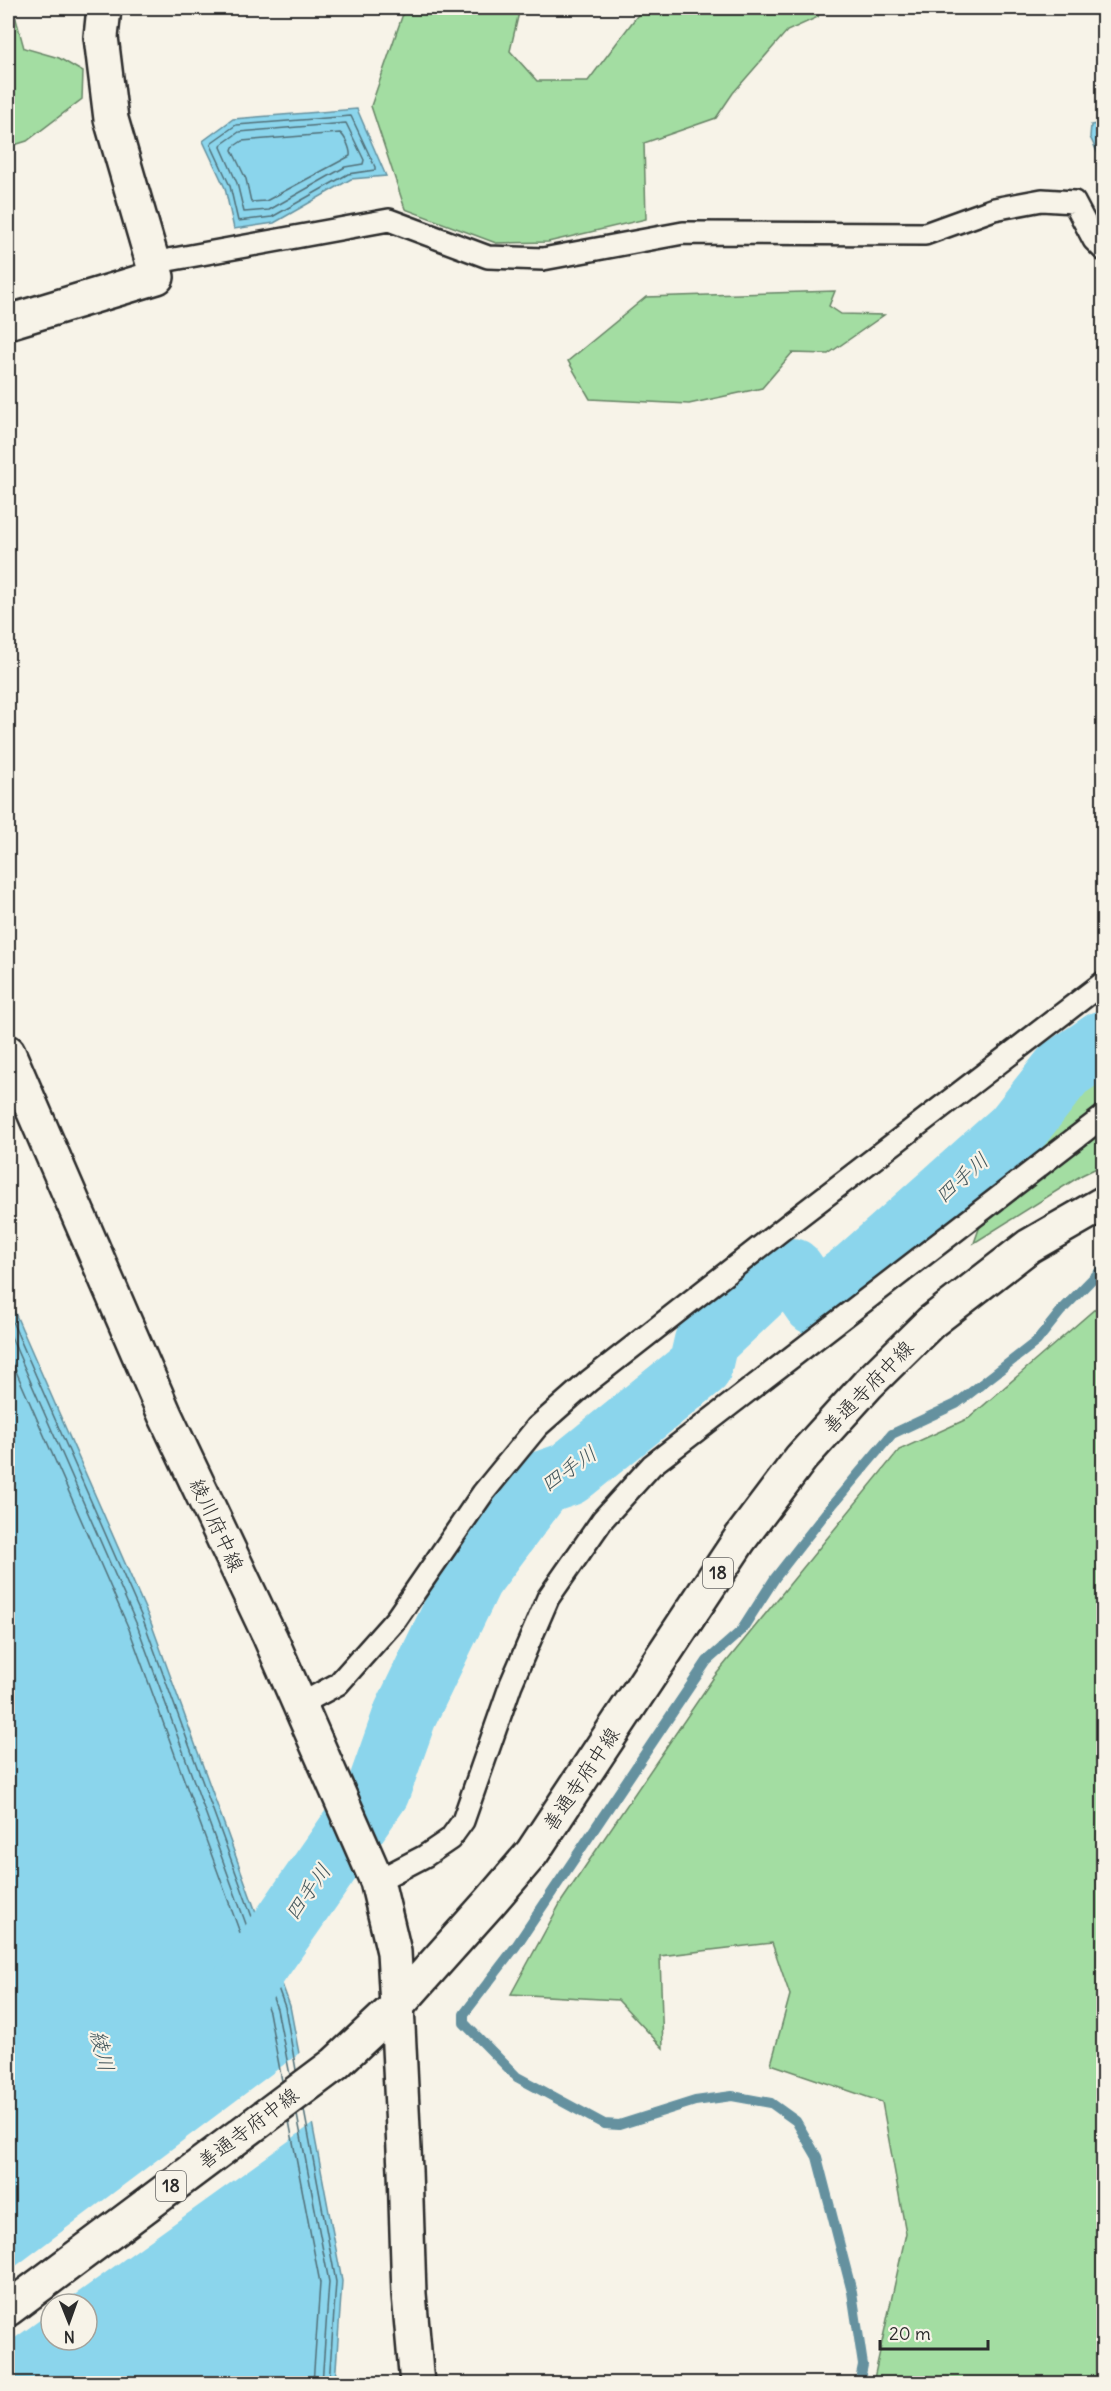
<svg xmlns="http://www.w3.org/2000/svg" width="1111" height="2391" font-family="Delius,'Klee One',sans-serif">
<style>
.green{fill:#a3dda2;stroke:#678466;stroke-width:1.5}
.water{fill:#8bd5ec;stroke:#65919f;stroke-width:1.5;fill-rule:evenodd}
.pier{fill:#f7f3e8}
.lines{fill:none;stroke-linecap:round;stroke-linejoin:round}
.shore{stroke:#516f78;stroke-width:1.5}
.stream{stroke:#65919f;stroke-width:10}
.river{stroke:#8bd5ec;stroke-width:64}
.service-casing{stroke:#2b2b2b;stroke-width:26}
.minor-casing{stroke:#2b2b2b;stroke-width:38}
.tertiary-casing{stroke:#2b2b2b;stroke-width:38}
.secondary-casing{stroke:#2b2b2b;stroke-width:38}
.primary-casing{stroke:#2b2b2b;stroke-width:38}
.service{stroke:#f7f3e8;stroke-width:21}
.minor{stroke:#f7f3e8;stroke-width:33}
.tertiary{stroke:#f7f3e8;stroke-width:33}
.secondary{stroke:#f7f3e8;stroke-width:33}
.primary{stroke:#f7f3e8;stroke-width:33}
.labels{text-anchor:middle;stroke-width:4.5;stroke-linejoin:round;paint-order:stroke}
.shield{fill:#f7f3e8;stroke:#686764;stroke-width:1.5}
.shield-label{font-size:18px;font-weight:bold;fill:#2b2b2b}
.street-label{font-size:20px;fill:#2b2b2b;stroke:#f7f3e8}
.water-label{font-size:21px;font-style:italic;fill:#43565b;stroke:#f7f3e8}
</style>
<rect width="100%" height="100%" fill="#f7f3e8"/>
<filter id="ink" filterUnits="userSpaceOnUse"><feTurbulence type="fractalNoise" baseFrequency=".0167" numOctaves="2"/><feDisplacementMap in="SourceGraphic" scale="12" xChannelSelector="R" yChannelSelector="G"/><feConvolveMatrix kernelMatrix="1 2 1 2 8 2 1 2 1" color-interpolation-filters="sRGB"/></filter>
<g filter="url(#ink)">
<path class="green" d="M8,8H13L24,48L59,58L83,72L82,99L27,141L8,147Z
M405,8H520L510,51L537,81H588L643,8H821L818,17L787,31L733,93L716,118L644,143L646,219L548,242L496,243L405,209L371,106Z
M835,291L829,306L841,314L884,315L828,354L792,353L762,388L689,404L590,399L568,361L646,297Z
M1103,1074V1165L1082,1175L974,1243L999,1172Z
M1103,1302V2383H873L906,2233L882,2102L771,2064L790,1995L772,1943L660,1956L663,2048L618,2000L511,1994L561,1902L714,1677L899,1450L969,1418Z"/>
<path class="water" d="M357,109L386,176L351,179L274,223L234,229L225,188L203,141L233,119Z
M1103,123H1104L1103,164L1090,137L1091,125Z
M8,1297L150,1620L290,2006L342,2281L335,2383H8ZM51,2304H87V2340H51Z"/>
<path class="pier" d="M302,2051L315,2122L62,2304H51V2312L8,2343V2272Z"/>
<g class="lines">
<path class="shore" d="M351,116L375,167V170L348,174L272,217L238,221L230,186L211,145L212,142L236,125Z
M346,123L364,160L363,164L345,167L269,210L244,212L237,183L221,147L222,144L239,132Z
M340,133C345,136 351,150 350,156L266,201L251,202L246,179L232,150L233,147L242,141Z
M8,1312L144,1622L285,2007L296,2070
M8,1330L137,1625L277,2009L290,2075
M8,1353L129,1629L269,2012L282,2081
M304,2110L336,2282L329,2384
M297,2115L329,2282L322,2384
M289,2121L320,2283L313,2384"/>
<path class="stream" d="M859,2384L863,2365L852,2292L817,2157L796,2121L771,2103L732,2096L695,2101L619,2125L604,2124L517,2077L464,2023V2014L516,1946L707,1661L741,1631L775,1578L828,1510L892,1434L956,1404L1037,1341L1061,1311L1104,1267"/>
<path class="river" d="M208,2008L236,1995L378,1791L405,1715L471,1578L542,1483L568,1474L700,1367L706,1341L776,1275L792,1270L815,1303L859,1270L1015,1131L1064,1069L1104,1042"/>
<defs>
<path id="service" d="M152,263L389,220L488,257L543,259L683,233L925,234L994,209L1042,200L1074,202L1094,240L1104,250
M299,1705L338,1684L396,1619L483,1493L537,1427L589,1381L793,1221L1104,982
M377,1881L425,1856L450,1839L463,1821L511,1684L548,1598L603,1519L652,1465L1104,1116"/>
<path id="minor" d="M8,322L157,277L111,119L101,37L104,8"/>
<path id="tertiary" d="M397,2006L405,2170L409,2294L417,2384"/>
<path id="secondary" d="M8,1052L165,1415L270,1637L377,1881L394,1952L397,2006"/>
<path id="primary" d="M8,2309L335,2064L397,2006L490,1902L532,1853L740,1539L801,1458L868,1384L931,1322L1029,1246L1104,1203"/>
</defs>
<use href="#service" class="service-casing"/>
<use href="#minor" class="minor-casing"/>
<use href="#tertiary" class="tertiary-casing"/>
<use href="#secondary" class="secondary-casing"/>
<use href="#primary" class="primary-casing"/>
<use href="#service" class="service"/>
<use href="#minor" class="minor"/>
<use href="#tertiary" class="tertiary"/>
<use href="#secondary" class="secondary"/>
<use href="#primary" class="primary"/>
</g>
</g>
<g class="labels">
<g class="shield">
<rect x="703" y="1558" width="30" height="30" rx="4.5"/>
<rect x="156" y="2171" width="30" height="30" rx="4.5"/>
</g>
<g class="shield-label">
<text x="718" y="1579">18</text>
<text x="171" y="2192">18</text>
</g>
<g class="street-label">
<text transform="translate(868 1387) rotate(-46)" y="7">善通寺府中線</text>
<text transform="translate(217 1525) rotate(65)" y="7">綾川府中線</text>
<text transform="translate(581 1779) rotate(-56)" y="7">善通寺府中線</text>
<text transform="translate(248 2128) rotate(-37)" y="7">善通寺府中線</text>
</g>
<g class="water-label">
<text transform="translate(962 1178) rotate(-42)" y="7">四手川</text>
<text transform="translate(569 1469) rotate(-35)" y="7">四手川</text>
<text transform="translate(308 1892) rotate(-55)" y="7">四手川</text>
<text transform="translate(102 2051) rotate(77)" y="7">綾川</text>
</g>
</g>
<rect width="1111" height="2391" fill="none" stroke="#f7f3e8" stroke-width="30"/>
<rect x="15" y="15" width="1081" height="2361" fill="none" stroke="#2b2b2b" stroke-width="2" filter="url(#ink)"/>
<g transform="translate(69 2322) rotate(179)"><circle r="28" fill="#f7f3e8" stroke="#a5a39c" stroke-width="1.5"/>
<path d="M0-4.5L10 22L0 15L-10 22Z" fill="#2b2b2b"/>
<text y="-9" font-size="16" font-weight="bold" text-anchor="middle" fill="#2b2b2b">N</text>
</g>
<path d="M880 2340v9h108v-9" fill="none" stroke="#2b2b2b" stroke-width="3"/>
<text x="889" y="2340" font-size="18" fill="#2b2b2b" stroke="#f7f3e8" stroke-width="4.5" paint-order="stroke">20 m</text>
</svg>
